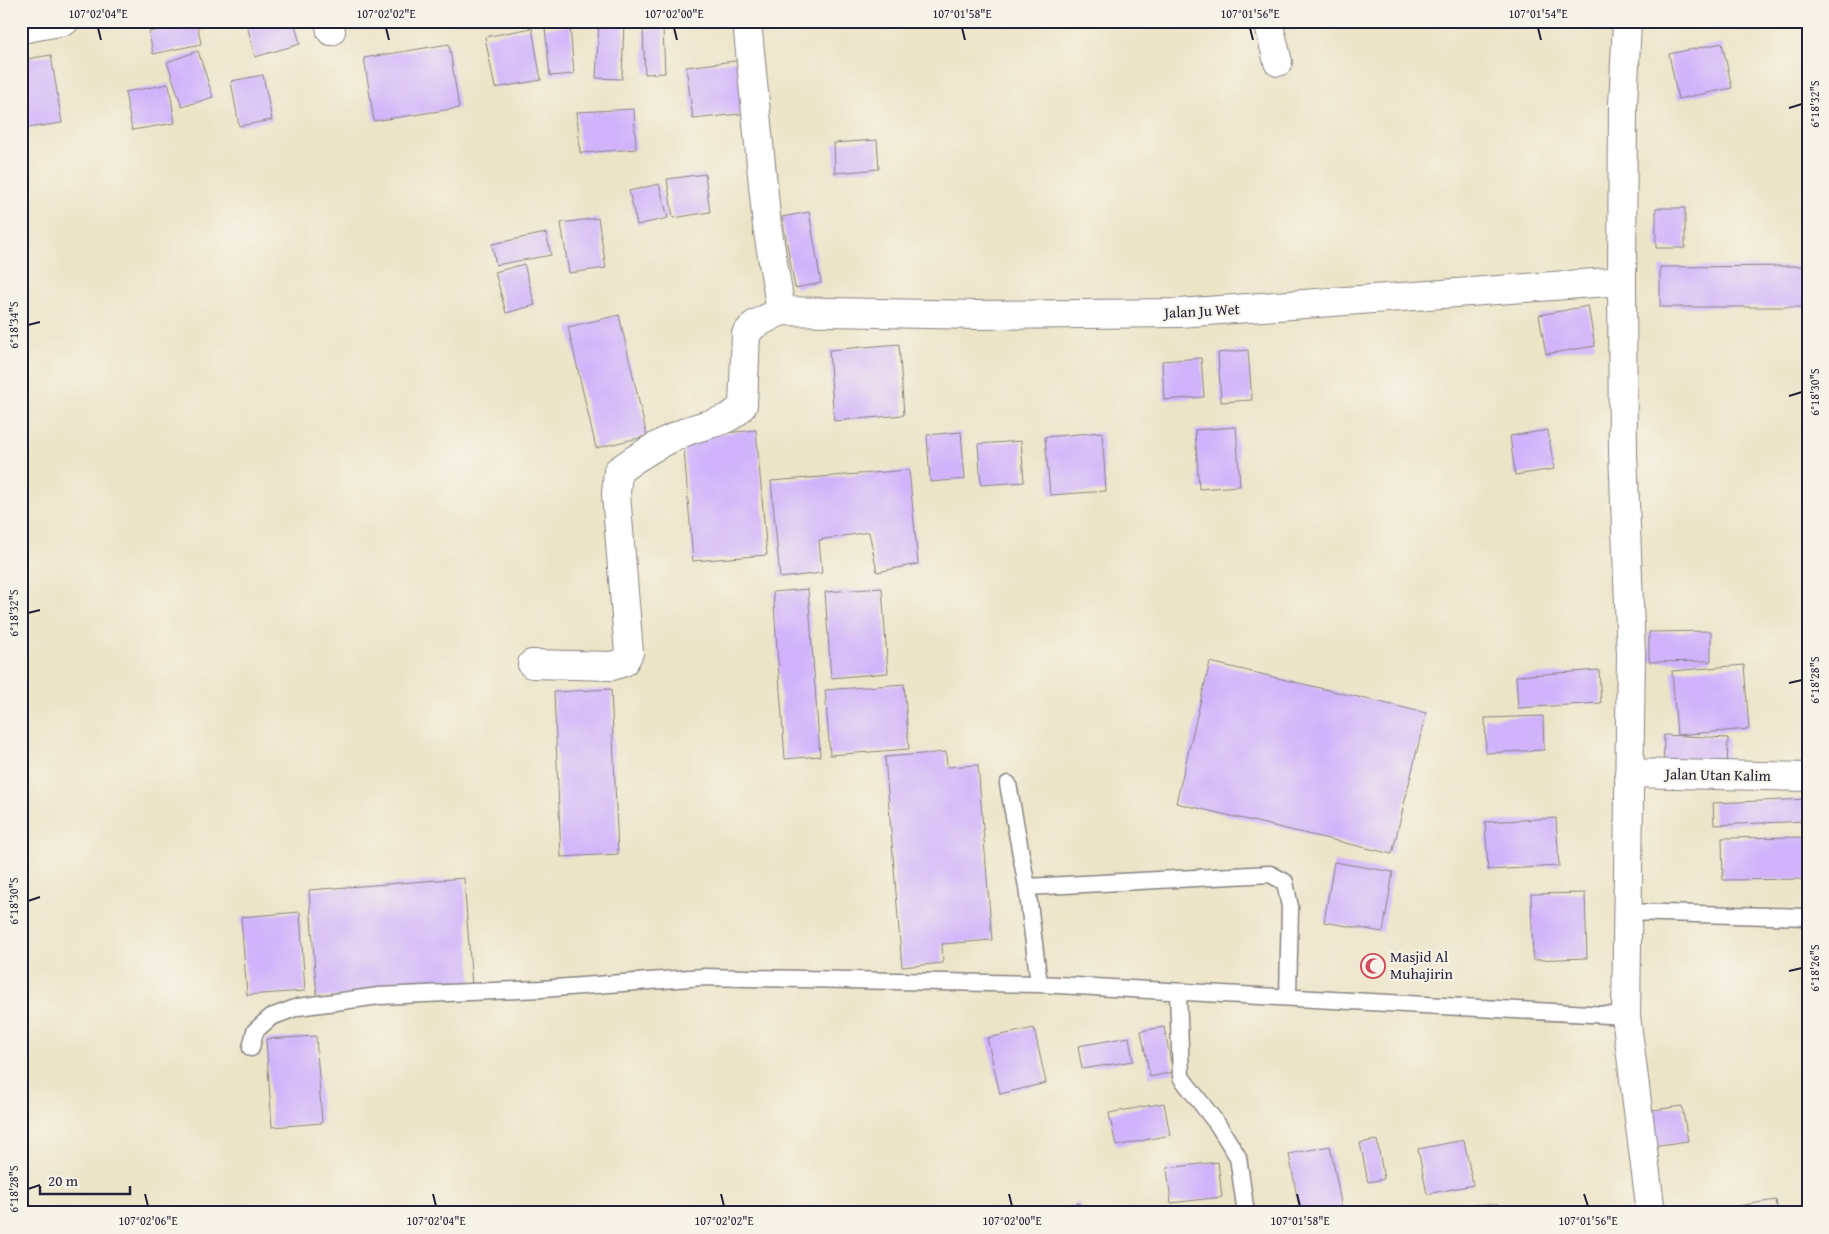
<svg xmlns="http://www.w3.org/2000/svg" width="1829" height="1234" font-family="'Gentium Book Plus',serif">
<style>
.building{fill:#d0b3fb}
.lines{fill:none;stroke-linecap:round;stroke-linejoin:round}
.service-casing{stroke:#878381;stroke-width:19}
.minor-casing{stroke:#878381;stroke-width:30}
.service{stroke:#fff;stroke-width:16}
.minor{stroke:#fff;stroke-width:28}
.ticks{fill:none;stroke:#22223b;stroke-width:2}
.labels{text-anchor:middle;stroke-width:4;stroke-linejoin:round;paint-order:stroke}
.street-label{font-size:15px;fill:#22223b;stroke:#f7f3e8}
.poi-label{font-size:15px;fill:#22223b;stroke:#f7f3e8;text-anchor:start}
.neatline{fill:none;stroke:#22223b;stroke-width:2}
.ticks-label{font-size:12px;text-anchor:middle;fill:#22223b}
</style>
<rect width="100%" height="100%" fill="#f7f3e8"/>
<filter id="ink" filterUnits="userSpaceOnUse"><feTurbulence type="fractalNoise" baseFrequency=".02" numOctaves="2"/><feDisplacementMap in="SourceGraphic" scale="10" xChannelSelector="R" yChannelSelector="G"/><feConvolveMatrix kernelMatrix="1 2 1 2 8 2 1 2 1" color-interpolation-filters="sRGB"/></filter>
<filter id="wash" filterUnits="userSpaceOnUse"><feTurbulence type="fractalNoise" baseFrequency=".0096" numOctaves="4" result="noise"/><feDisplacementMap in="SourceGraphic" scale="20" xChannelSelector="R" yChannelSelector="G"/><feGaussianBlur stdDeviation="1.12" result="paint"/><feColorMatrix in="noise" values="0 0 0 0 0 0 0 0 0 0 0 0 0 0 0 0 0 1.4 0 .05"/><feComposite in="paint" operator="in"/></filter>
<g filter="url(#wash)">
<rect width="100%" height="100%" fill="#ece4c7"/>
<g id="blocks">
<path class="building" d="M246,21H294L300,44L255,57Z
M599,21H624L622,79L596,78Z
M197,22L201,44L153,54L149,32Z
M570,26L574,74L550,76L545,28Z
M532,28L541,80L495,88L485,37Z
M663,29L665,73L645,74L643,30Z
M1722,43L1732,88L1678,99L1669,54Z
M449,44L459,108L374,121L364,58Z
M198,51L213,97L182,107L167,62Z
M51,55L62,123L21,129V60Z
M743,60L749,113L693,119L686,67Z
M263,75L272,120L239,126L231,81Z
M169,84L175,123L132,130L125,92Z
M634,109L636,149L580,153L577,112Z
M877,140L879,169L835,173L834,143Z
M705,174L710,212L673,218L667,179Z
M659,184L668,218L637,225L629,191Z
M1656,208H1685V248H1656Z
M809,212L821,283L795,288L782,217Z
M598,218L606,268L569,273L561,223Z
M546,233L551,255L496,265L492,244Z
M524,264L535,305L506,313L495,272Z
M1808,266V307H1660V267Z
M1588,306L1595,346L1546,354L1539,315Z
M619,315L647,436L596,448L568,327Z
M899,344L904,415L834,421L829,350Z
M1248,350L1252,400L1221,402L1218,353Z
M1201,358L1204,397L1164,400L1162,361Z
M1236,427L1240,486L1199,489L1195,430Z
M756,430L767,555L693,561L683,437Z
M1548,430L1554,469L1515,475L1510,436Z
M961,432L965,479L930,482L927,435Z
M1102,432L1106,491L1050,495L1045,437Z
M1021,441L1024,482L981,485L978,444Z
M909,470L918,564L877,572L869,532L819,540L822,573L780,578L771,481Z
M882,588L888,673L831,678L825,592Z
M808,589L820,756L785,759L773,592Z
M1711,631V661L1649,662V632Z
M1210,662L1426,713L1392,854L1176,803Z
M1744,665L1749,729L1677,735L1672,671Z
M1599,670L1601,703L1518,708L1516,676Z
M904,684L909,749L830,755L825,690Z
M611,689L618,854L561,857L554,692Z
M1543,716L1544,750L1486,753L1485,718Z
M1664,735L1728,738L1727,774L1663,772Z
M946,752L947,767L978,765L992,940L942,944L943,963L902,967L885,757Z
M1808,799V821L1714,825L1713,803Z
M1556,818L1559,866L1488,870L1485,822Z
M1808,837V879L1723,880L1722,838Z
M1334,862L1393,872L1383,932L1324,922Z
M464,878L472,987L317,998L309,890Z
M1585,893L1587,958L1533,960L1531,894Z
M300,912L305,991L247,995L241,917Z
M1164,1027L1173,1072L1150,1077L1141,1031Z
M1034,1028L1046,1083L1000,1094L987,1038Z
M316,1036L322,1123L272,1127L266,1039Z
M1129,1037L1133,1061L1082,1069L1078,1046Z
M1164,1103L1170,1135L1116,1146L1109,1113Z
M1682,1106L1688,1141L1652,1146L1646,1111Z
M1377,1140L1384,1179L1368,1182L1360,1143Z
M1464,1140L1473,1185L1427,1194L1418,1149Z
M1330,1146L1343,1213H1300L1289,1154Z
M1218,1162L1222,1197L1171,1203L1167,1168Z
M1776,1200L1778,1213H1700V1212Z
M1079,1203L1082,1213H1059L1058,1210Z
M1498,1204V1213H1463V1205Z"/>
</g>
</g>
<g filter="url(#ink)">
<use href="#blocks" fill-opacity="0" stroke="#878381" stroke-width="1"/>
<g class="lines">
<defs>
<path id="service" d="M1008,784L1027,887L1039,984
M1027,887L1270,874L1285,882L1290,907L1288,997
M1627,912L1808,917
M1178,992L1181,1077L1218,1125L1238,1157L1246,1213
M251,1048L255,1031L271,1017L298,1007L379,996L541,989L704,977L1039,984L1626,1016"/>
<path id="minor" d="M329,21L331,31
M747,21L767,226L781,311
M1268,21L1278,62
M1627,21L1623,105L1622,281L1623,452L1631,654L1626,1016L1651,1213
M21,29L65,21
M532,664L612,666L624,662L629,653L616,494L618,471C638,456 662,442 685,432C705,423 729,424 743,405L746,334L754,325L781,311L977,315L1179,313L1622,281
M1629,773L1808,777"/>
</defs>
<use href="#service" class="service-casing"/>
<use href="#minor" class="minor-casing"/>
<use href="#service" class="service"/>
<use href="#minor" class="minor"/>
</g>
</g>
<path class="ticks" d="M98,28L101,40M386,28L389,40M674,28L677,40M962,28L965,40M1250,28L1253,40M1538,28L1541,40M1789,108L1802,104M28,325L40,322M1789,396L1802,392M28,613L40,610M1789,683L1802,680M28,901L40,897M1789,971L1802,968M28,1189L40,1185M145,1194L148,1206M433,1194L436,1206M721,1194L724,1206M1009,1194L1012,1206M1297,1194L1300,1206M1584,1194L1588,1206"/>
<defs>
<symbol id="mosque-ring" viewBox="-11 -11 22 22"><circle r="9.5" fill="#f7f3e8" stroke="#d1495b" stroke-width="1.5"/><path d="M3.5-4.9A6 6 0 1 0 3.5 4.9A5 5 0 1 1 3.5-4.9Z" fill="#d1495b"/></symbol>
</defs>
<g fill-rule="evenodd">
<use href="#mosque-ring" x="1359" y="952" width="28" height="28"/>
</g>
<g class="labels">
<g class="street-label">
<text transform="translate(1202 311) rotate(-3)" y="5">Jalan Ju Wet</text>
<text transform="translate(1718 775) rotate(1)" y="5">Jalan Utan Kalim</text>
</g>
<g class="poi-label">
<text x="1390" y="962">Masjid Al<tspan x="1390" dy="17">Muhajirin</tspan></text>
</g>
</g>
<rect width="1829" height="1234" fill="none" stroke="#f7f3e8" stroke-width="55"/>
<path d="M40 1186v8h90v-8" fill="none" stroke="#22223b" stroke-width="2.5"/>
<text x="48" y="1186" font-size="15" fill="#22223b" stroke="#f7f3e8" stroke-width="4" paint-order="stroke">20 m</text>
<rect x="28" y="28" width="1774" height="1178" class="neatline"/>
<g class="ticks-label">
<text x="98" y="18">107°02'04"E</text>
<text x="386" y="18">107°02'02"E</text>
<text x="674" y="18">107°02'00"E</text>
<text x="962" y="18">107°01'58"E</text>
<text x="1250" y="18">107°01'56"E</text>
<text x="1538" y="18">107°01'54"E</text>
<text transform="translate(1815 104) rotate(-90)" y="4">6°18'32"S</text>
<text transform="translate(14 325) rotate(-90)" y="4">6°18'34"S</text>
<text transform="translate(1815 392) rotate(-90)" y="4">6°18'30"S</text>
<text transform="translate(14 613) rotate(-90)" y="4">6°18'32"S</text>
<text transform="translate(1815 680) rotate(-90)" y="4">6°18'28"S</text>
<text transform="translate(14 901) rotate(-90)" y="4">6°18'30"S</text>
<text transform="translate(1815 968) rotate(-90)" y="4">6°18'26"S</text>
<text transform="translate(14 1189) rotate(-90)" y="4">6°18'28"S</text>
<text x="148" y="1225">107°02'06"E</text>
<text x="436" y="1225">107°02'04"E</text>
<text x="724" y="1225">107°02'02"E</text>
<text x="1012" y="1225">107°02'00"E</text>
<text x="1300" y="1225">107°01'58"E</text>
<text x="1588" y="1225">107°01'56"E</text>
</g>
</svg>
